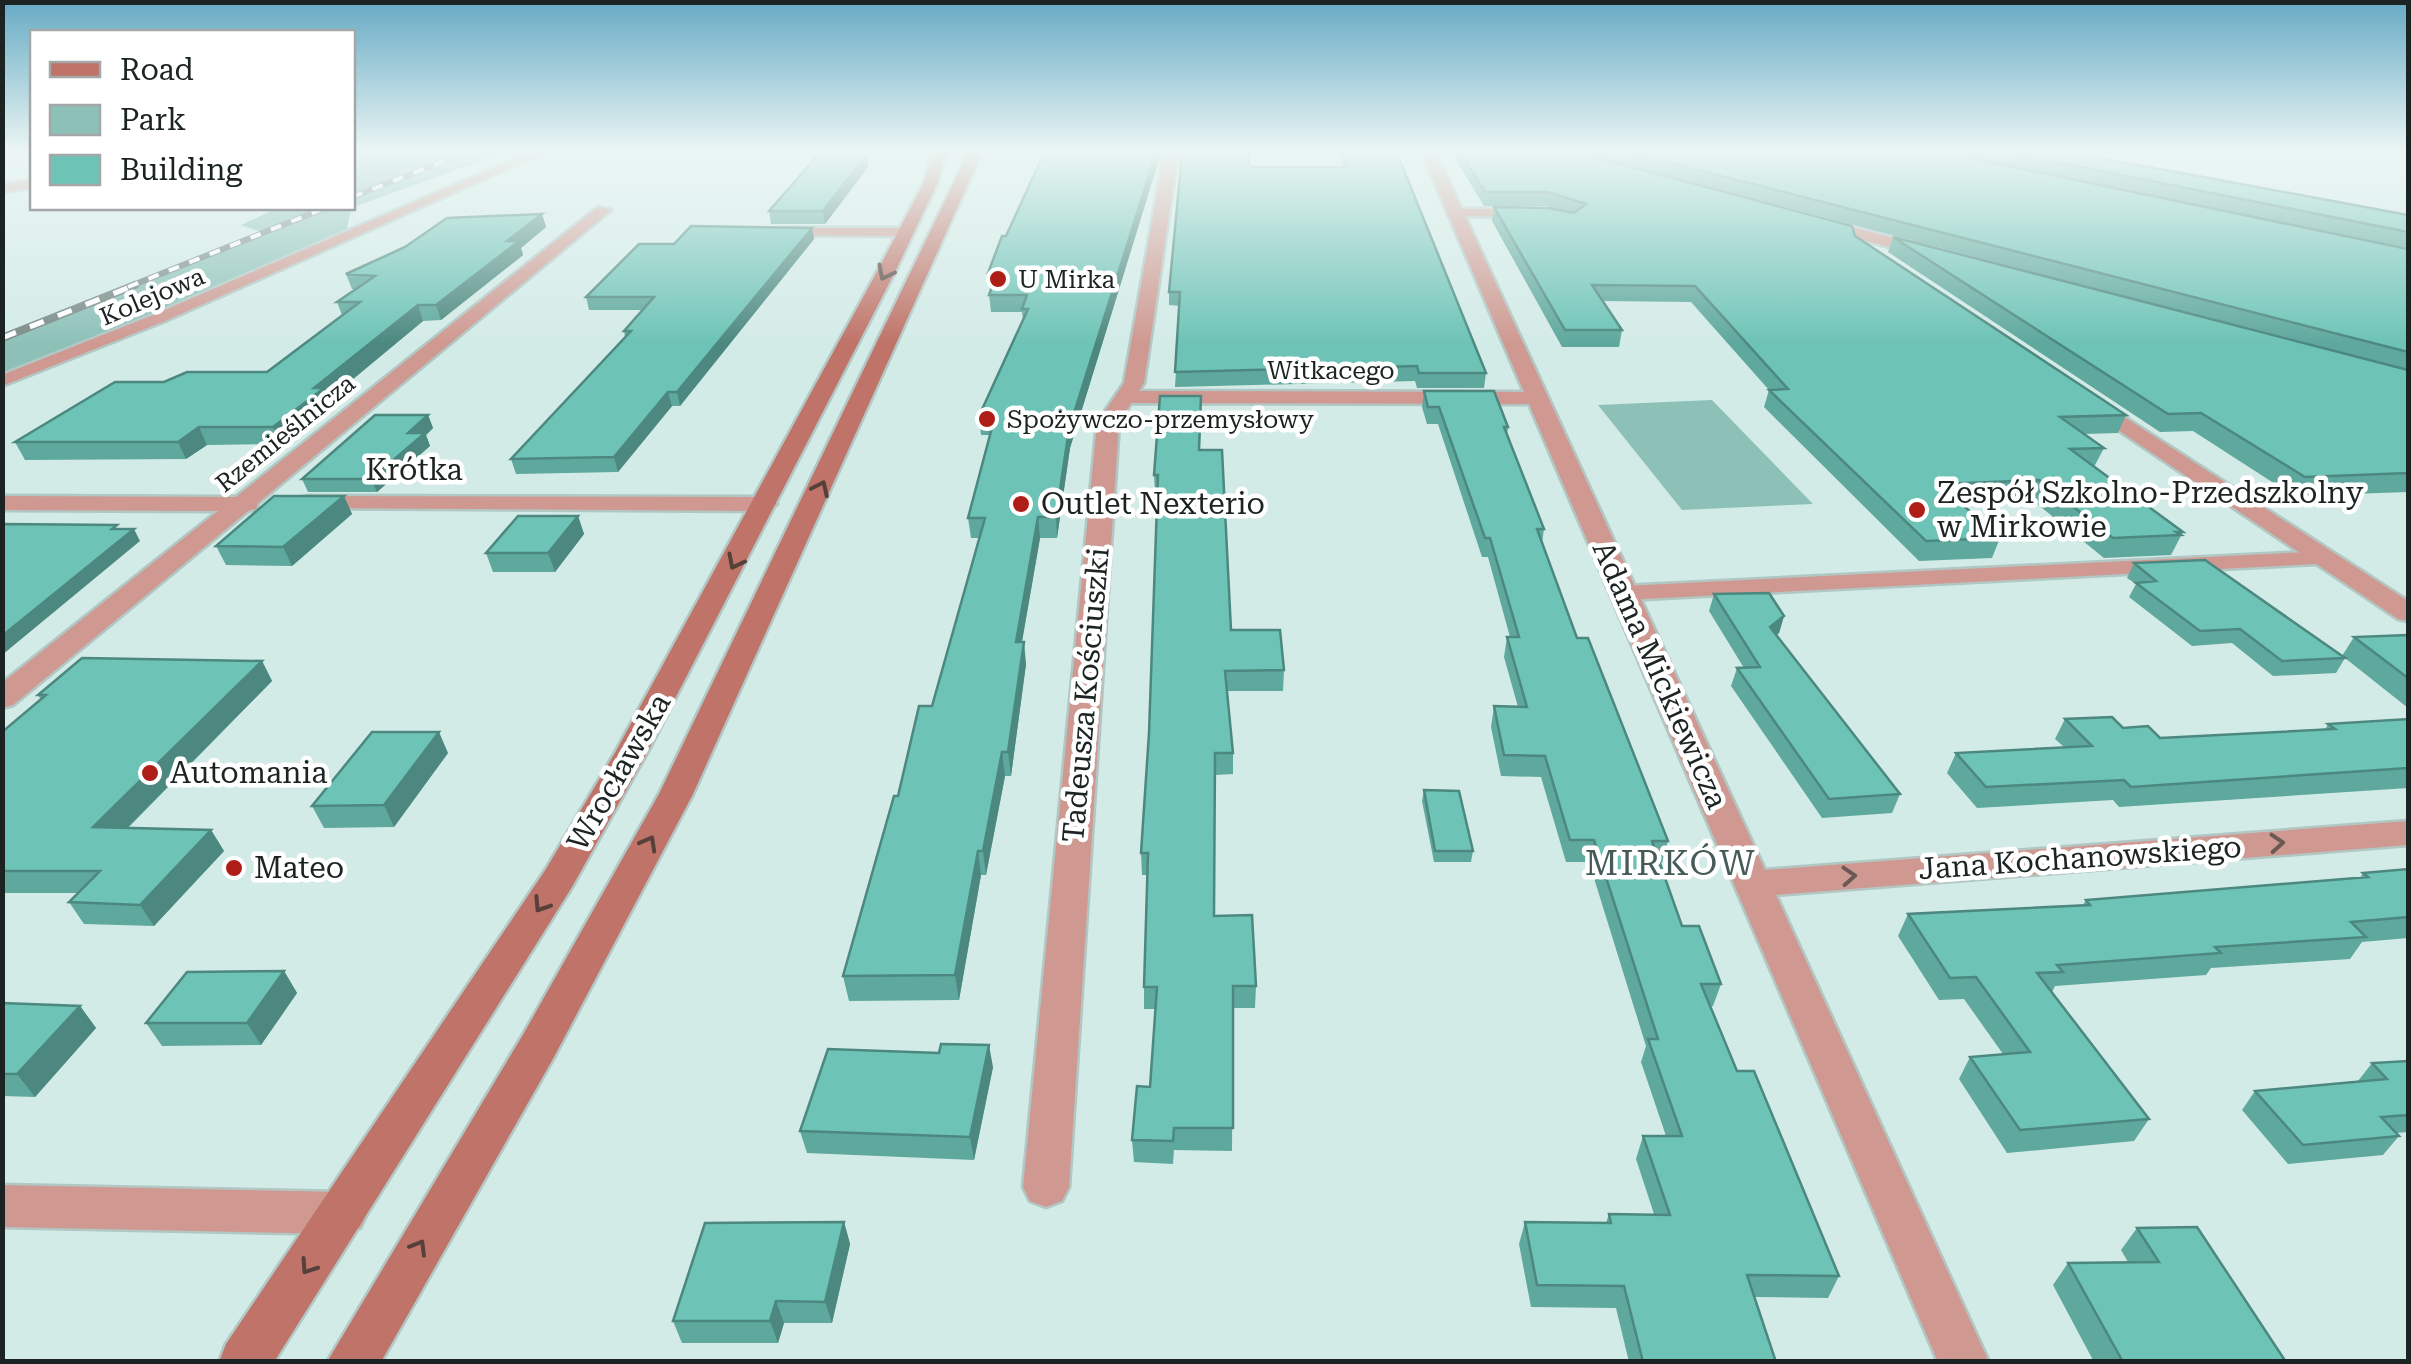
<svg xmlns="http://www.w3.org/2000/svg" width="2411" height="1364" font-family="'Roboto Serif',serif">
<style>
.green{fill:#8dc1b8}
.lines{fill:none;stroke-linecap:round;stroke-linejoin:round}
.service-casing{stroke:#b2c7c4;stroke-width:5}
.minor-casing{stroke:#b2c7c4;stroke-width:5}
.secondary-casing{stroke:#b2c7c4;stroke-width:5}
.service{fill:#cf9991;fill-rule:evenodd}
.minor{fill:#cf9991;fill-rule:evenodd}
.secondary{fill:#c07368;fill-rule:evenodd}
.rail-far1-casing{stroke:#7a8b88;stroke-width:6}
.rail-casing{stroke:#7a8b88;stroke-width:8}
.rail-far1{stroke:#fff;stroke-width:4;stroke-dasharray:11;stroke-linecap:butt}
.rail{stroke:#fff;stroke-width:5;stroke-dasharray:15;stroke-linecap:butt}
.wall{fill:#5ea89d}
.shaded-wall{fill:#4c887f}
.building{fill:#6dc3b6;stroke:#4c887f;stroke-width:2.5}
.oneway{stroke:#55403a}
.oneway2{stroke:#6c5954}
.poi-dot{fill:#ae1e16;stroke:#fff;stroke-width:4}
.labels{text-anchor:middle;stroke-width:9;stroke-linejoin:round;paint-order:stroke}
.far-poi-label{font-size:25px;fill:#1b2422;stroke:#fff;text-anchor:start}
.far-street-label{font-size:25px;fill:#1b2422;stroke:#fff}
.street-label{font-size:30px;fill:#1b2422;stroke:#fff}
.poi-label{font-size:30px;fill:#1b2422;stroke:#fff;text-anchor:start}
.quarter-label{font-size:35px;letter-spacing:2.5px;fill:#475c58;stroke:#fff}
</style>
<rect width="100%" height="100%" fill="#d3ebe7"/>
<path class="green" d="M353,153H503L351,208L347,229L198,297L3,373V340L264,233L241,225L278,208H352Z
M1712,400L1813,504L1682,510L1598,405Z"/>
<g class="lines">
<defs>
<path id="service" d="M528,153H543L165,321L2,386V375L153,315Z
M32,180V188L2,192V184Z
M1453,209H1524L1530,213L1524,217L1448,216V210Z
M780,228H905L912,232L905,236L775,235L773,232Z
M2328,551L2339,558L2336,563L1624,600L1613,593L1624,586Z"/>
<path id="minor" d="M1164,153H1178L1144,383L1139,391L1524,392L1422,153H1436L1765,870L2408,821V845L1776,895L1989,1362H1938L1529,404L1131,403L1119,423L1069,1187L1062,1201L1046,1207L1030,1201L1023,1187L1097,423L1124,383Z
M598,207L611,210L258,503L256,509L248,511L13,705L2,708V683L218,511L2,510V496L236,497Z
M1816,218L1937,249L1939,253L1931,258L1810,226L1808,223Z
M2092,396L2408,601V621L2398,619L2084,407L2081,402Z
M308,496L765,497L777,504L765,511L299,508L296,503L299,498Z
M2,1185L344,1192L360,1198L367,1213L360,1228L344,1234L2,1227Z"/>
<path id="secondary" d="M932,153H946L938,182L897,268L648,751L572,887L274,1362H219L226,1344L546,869L616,751L879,268L924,182Z
M968,153H982L693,794L554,1057L381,1362H327L524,1033L659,794Z"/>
</defs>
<use href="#service" class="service-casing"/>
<use href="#minor" class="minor-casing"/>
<use href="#secondary" class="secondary-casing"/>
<use href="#service" class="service"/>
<use href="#minor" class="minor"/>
<use href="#secondary" class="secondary"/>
<defs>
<path id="rail-far1" d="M352,197L465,153
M128,287L325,208"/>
<path id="rail" d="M2,338L135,285"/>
</defs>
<use href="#rail-far1" class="rail-far1-casing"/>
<use href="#rail" class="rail-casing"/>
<use href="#rail-far1" class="rail-far1"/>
<use href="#rail" class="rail"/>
</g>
<path class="wall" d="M1044,153H1161L1070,448L1057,538H1040L1022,642L1026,664L1011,776H1005L986,875H981L959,1000L849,1001L843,976L898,796L932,706L979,538H971L968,518L990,435H981L979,416L1023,320L1022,312H991L989,295L991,289H990L988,273Z
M1340,153H1397L1486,373L1484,388H1417L1415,381L1175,387L1180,306L1169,305V292L1249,165L1254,167H1343Z
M1452,153H1579L1855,236L2126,415L2118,433L2084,434L2104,448L2094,467L2183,532L2171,555L2104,558L2031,499L1960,502L2000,538L1992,558L1919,561L1764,407L1769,390L1691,302L1602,301L1622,330L1619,347H1562L1492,221L1494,207L1556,210L1546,206H1484Z
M1581,153H2074L2408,215V248L2045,174L2408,249V492L2294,496L2193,431L2160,432L1888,252L1893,237L2225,323Z
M866,155L868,167L825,224H771L769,211Z
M542,214L546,227L521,248L523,255L441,320L423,321L329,399L331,405L281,444L207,445L186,459L25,460L15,442L164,382L267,372L342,315L337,302L356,289H352L346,274Z
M812,228L814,239L680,406H672L618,472L516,474L511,459L625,337L624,331L643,310H589L586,297L674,244Z
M1424,391L1508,427L1507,436L1544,529L1542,543L1577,638L1668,841L1662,863H1660L1682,926L1721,984L1713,1006H1710L1737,1071L1839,1276L1828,1298L1755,1297L1776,1362H1629L1616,1308L1531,1307L1519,1244L1525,1222L1606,1223L1609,1214H1654L1636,1159L1643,1136H1666L1641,1062L1646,1046L1589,862H1566L1541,777L1501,776L1491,727L1494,706L1518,707L1504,657L1507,637H1510L1488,557H1482L1438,424H1427L1422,407Z
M1201,396L1200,450L1231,630L1284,670L1283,691H1227L1233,753V774L1215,775L1214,916L1256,986L1255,1008H1233L1232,1151L1174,1150L1173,1164L1134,1162L1132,1140L1150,1087L1155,1009H1144V987L1147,875H1142L1141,853L1149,733L1157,493H1155L1154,475Z
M428,415L433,428L426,435L430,446L377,492H308L302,479Z
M344,496L352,514L292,566L226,565L216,546Z
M578,516L584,534L555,572H493L486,553Z
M2134,563L2342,656L2354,637L2408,635V708L2345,658L2336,673L2273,676L2232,643L2192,646L2129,597L2136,584L2127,578Z
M1714,594L1784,616L1779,633L1776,635L1900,794L1892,813L1822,818L1731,686L1737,668H1744L1709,611Z
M262,661L272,681L128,828L211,830L224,851L154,926L84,924L69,902L78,893H2V732L41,700L38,695Z
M2065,719L2123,728L2160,738L2325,730L2328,724L2408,719V788L2119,807L2113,800L1977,808L1947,773L1956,753L2064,747L2055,739Z
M448,753L394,827L324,828L312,806Z
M1424,790L1473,851L1471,862H1434L1422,801Z
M2408,869V938L2362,942L2350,959L2211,968L2206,975L2055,986L2052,992L2149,1119L2134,1141L2007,1153L1959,1079L1970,1057L2003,1054L1964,999L1939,1000L1898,936L1908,914L2083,905L2086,900L2360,878L2363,873Z
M284,971L297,993L261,1045L162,1046L146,1023Z
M2,1003L80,1006L96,1028L35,1097L2,1096Z
M939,1053L993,1067L974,1160L807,1153L800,1131Z
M2408,1061V1132L2396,1133L2399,1136L2383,1155L2288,1164L2242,1110L2255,1091L2358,1081L2372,1063Z
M844,1222L850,1244L832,1323H784L778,1343H682L673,1321Z
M2137,1228L2286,1362H2094L2053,1285L2068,1263L2128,1262L2121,1250Z"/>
<path class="shaded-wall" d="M1156,153H1161L1070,448L1057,538L1056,517L1069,429Z
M866,155L868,167L825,224L823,211Z
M542,214L546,227L521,248L523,255L441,320L436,305L507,241Z
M812,228L814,239L680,406L677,392Z
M418,305L423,321L329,399L331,405L281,444L273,427L314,388Z
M668,392L672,406L618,472L614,457Z
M428,415L433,428L426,435L430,446L377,492L371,479L408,433Z
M199,427L207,445L186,459L178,442Z
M344,496L352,514L292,566L283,547Z
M578,516L584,534L555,572L548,553Z
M1038,517L1040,538L1018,664L1016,642Z
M134,529L140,541L2,655V636Z
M1784,616L1779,633L1765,644L1770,627Z
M1024,642L1026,664L1011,776L1008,752Z
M262,661L272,681L107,848L93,827Z
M439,732L448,753L394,827L384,805Z
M1002,752L1005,776L986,875L983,851Z
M211,830L224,851L154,926L140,905Z
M978,851L981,875L959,1000L955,975Z
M284,971L297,993L261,1045L247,1023Z
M80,1006L96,1028L35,1097L17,1074Z
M989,1045L993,1067L974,1160L970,1137Z
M844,1222L850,1244L832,1323L825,1302Z
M776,1301L784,1323L778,1343L770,1321Z"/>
<path class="building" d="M1044,153H1156L1069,429L1056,517H1038L1016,642H1024L1008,752H1002L983,851H978L955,975L843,976L894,796H898L919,706H932L985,518H968L995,416H979L1028,309H1022L1027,295H989L997,273H988L1002,236H1006Z
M1182,153H1249V165L1254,167H1347L1343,153H1397L1486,373H1419L1417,366L1175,372L1180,292H1169Z
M1461,153H1579L1852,226L1855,236L2126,415L2060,417L2104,448L2070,449L2183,532H2176L2181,535L2113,538L2039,480L1939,484L2000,538L1926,541L1769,390L1788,389L1695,286L1592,285L1622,330H1565L1494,207L1548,208L1574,213L1586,204L1548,192H1485Z
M1632,153H1945L2408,249V352Z
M2010,153H2074L2408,215V232Z
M819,154L866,155L823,211H769Z
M542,214L507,241H519L436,305H418L314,388H324L273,427H199L178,442H15L115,382H164L187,372H267L360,302H337L375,276L346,274L405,247L447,218Z
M691,226L812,228L677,392H668L614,457L511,459L631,331H624L654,297H586L639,244H674Z
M1893,237L2408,370V473L2305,477L2201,413L2168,414Z
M1424,391H1494L1508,427H1504L1544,529H1537L1577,638H1588L1668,841H1652L1682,926H1699L1721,984H1701L1737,1071H1754L1839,1276L1747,1275L1776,1362H1643L1624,1286L1537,1285L1525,1222L1611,1223L1609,1214L1670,1215L1643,1136H1682L1648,1039H1658L1594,840H1570L1545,756L1504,755L1494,706L1527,707L1507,637H1519L1490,538H1485L1439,407H1428Z
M1160,396H1201L1199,450H1222L1231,630H1280L1284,670L1225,671L1233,753H1215L1214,916L1252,915L1256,986H1233V1128H1174L1173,1141L1132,1140L1137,1086L1150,1087L1157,987H1144L1148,853H1141L1149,733L1158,475H1154Z
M375,415H428L408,433H425L371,479H302Z
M274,496H344L283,547L216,546Z
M518,516H578L548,553H486Z
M2,524L117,525L112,529H134L2,636Z
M2205,560L2345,658L2282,661L2240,629L2200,631L2136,583L2156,581L2134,563Z
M1769,593L1784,616L1770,627L1900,794L1829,799L1737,668L1760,667L1714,594Z
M2408,635V678L2354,637Z
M82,658L262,661L93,827L211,830L140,905L69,902L100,871H2V732L46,695H38Z
M2112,717L2123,728L2148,726L2160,738L2335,729L2328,724L2408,719V768L2131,787L2124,780L1986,787L1956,753L2092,746L2065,719Z
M372,732H439L384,805L312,806Z
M1424,790L1459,791L1473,851H1435Z
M2408,869V917L2351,922L2366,937L2215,947L2221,953L2057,965L2063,972L2037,973L2149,1119L2020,1130L1970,1057L2030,1052L1976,977L1950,978L1908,914L2090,905L2086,900L2368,877L2363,873Z
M284,971L247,1023H146L187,972Z
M2,1003L80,1006L17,1074H2Z
M941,1044L989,1045L970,1137L800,1131L828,1049L939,1053Z
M2408,1061V1115L2381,1117L2399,1136L2303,1145L2255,1091L2387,1079L2372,1063Z
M844,1222L825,1302L776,1301L770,1321H673L705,1223Z
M2197,1227L2286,1362H2123L2068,1263L2159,1262L2137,1228Z"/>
<defs><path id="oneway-chevron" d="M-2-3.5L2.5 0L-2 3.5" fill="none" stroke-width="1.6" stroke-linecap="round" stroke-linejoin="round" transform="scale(2.5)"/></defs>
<g class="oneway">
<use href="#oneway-chevron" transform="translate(885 273) rotate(117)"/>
<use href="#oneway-chevron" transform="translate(821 488) rotate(-65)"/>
<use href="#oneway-chevron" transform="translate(735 562) rotate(117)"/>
<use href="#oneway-chevron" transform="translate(649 843) rotate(-61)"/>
<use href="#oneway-chevron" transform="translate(541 905) rotate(123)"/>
<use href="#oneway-chevron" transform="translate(419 1247) rotate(-59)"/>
<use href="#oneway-chevron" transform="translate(308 1267) rotate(124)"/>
</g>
<g class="oneway2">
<use href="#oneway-chevron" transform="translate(2277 843) rotate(-4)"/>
<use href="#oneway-chevron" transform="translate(1849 876) rotate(-4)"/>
</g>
<linearGradient id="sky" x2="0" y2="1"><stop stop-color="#66aac4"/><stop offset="0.44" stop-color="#ebf6f4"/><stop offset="1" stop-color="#ebf6f4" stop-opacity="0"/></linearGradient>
<rect width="2411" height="344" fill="url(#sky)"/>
<g class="poi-dot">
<circle cx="998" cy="279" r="10"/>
<circle cx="987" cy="419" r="10"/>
<circle cx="1021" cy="504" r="10"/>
<circle cx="1917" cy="510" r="10"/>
<circle cx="150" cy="773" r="10"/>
<circle cx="234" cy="868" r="10"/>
</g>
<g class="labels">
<g class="far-poi-label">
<text x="1018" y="288">U Mirka</text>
<text x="1007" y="428">Spożywczo-przemysłowy</text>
</g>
<g class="far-street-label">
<text transform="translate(152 296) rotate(-23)" y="9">Kolejowa</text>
<text x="1331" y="379">Witkacego</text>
<text transform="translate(285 433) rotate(-39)" y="9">Rzemieślnicza</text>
</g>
<g class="street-label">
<text x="414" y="480">Krótka</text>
<text transform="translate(1660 675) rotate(66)" y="10">Adama Mickiewicza</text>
<text transform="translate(1086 695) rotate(-85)" y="10">Tadeusza Kościuszki</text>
<text transform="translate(619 772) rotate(-60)" y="10">Wrocławska</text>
<text transform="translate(2080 858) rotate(-4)" y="10">Jana Kochanowskiego</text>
</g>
<g class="poi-label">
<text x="1937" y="503">Zespół Szkolno-Przedszkolny<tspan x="1937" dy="34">w Mirkowie</tspan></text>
<text x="1041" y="514">Outlet Nexterio</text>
<text x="170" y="783">Automania</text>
<text x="254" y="878">Mateo</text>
</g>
<g class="quarter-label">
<text x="1671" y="875">MIRKÓW</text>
</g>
</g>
<rect width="2411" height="1364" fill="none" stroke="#1b2422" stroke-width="10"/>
<rect x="30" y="30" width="325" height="180" fill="#ffffff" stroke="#a4a7a7" stroke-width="2.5"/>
<rect x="50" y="62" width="50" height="15" fill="#c07368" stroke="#a4a7a7" stroke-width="2.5"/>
<text x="120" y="80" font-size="30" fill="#1b2422">Road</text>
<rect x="50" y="105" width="50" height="30" fill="#8dc1b8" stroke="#a4a7a7" stroke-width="2.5"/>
<text x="120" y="130" font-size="30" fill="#1b2422">Park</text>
<rect x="50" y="155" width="50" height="30" fill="#6dc3b6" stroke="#a4a7a7" stroke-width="2.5"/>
<text x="120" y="180" font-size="30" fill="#1b2422">Building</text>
</svg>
